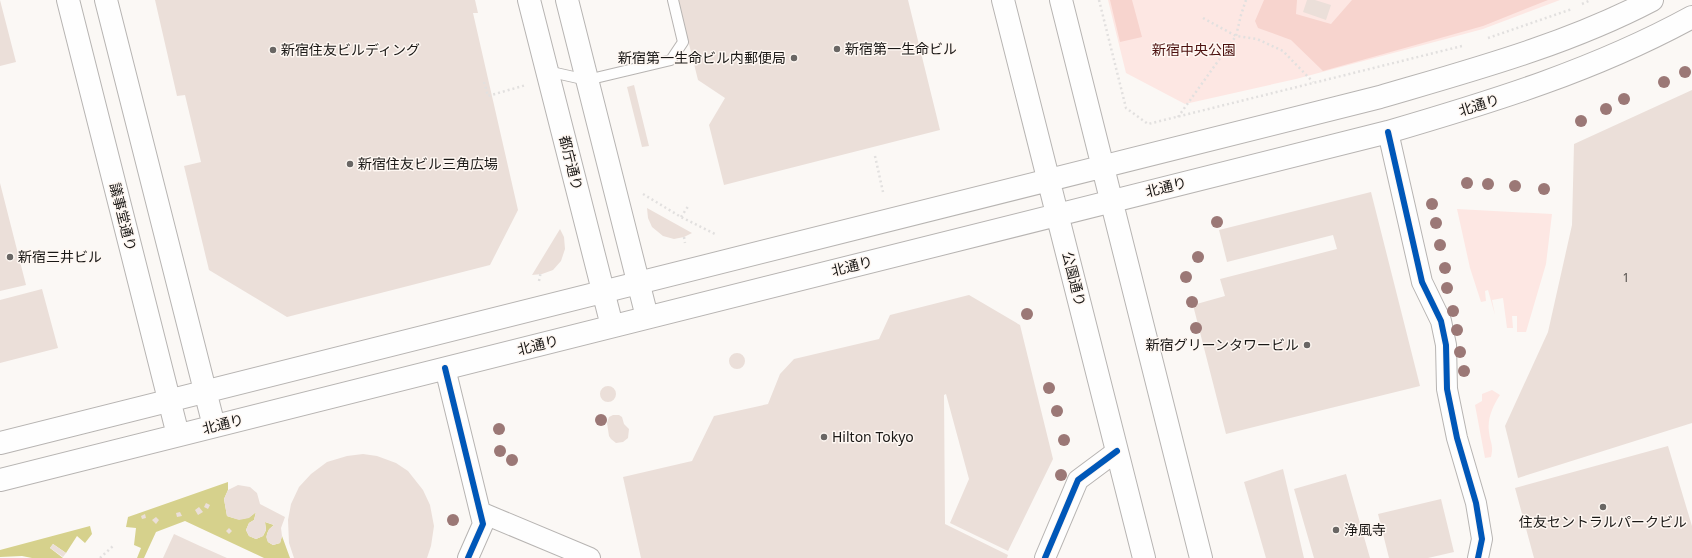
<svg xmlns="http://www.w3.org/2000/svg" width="1692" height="558" font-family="'Noto Sans','Noto Sans JP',sans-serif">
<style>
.green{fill:#fde7e3}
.forest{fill:#f7d4ce}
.water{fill:#d6d18c}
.building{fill:#ebdfd9}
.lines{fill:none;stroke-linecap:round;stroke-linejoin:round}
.service-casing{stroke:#b7b4b2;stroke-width:12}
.minor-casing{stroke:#b7b4b2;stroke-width:22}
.secondary-casing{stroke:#b7b4b2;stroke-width:24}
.path{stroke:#e2e0df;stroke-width:2.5;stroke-dasharray:2 3;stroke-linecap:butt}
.service{stroke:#fefefe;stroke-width:10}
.minor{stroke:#fefefe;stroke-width:20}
.secondary{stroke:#fefefe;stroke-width:22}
.cycleway-casing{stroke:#fef7f2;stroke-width:8}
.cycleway{stroke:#0057b8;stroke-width:6}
.tree{fill:#9b7876}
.poi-dot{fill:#696664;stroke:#fef7f2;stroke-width:1.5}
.labels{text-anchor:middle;stroke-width:3;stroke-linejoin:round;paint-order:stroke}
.number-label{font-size:12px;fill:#4e4a47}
.poi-label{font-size:14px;fill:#1a1816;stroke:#fef7f2;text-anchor:start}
.park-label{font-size:14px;fill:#4c100e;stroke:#fef7f2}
.street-label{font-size:14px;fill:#1a1816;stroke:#fef7f2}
</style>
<rect width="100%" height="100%" fill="#fbf8f5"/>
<path class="green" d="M1108,0H1560L1483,29L1296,79L1185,104L1126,73Z
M1457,209L1552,214L1546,264L1526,332H1517V316H1512L1513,328H1507L1503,298L1492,300L1495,315L1488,290L1485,291L1486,301L1481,302L1470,268Z
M1492,390L1500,395C1493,406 1487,418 1489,432C1490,442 1494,445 1491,457L1485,458L1475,405L1482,401V394Z"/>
<path class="forest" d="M1110,0H1132L1142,37L1120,42Z
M1264,0H1297L1296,14L1331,24L1352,0H1548L1483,26L1323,71L1291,40L1258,28L1255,21Z"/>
<path class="water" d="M228,482V490L224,499L227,516C239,520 246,521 256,512L254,520L249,523L246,530L249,536L256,539L263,536L266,530L265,522L274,525C268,530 265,534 268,542L273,545L280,543L282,536L290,558H264L185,521L156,532L144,558H137L141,548L134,545L136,528L126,527L128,517Z
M90,526L92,534L85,543L77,536L66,553L53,544L50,548L63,558H32L22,556L0,557V550Z"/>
<path class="building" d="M0,0L16,62L0,66Z
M155,0H475L478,13H473L518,210L490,265L287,317L209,270L184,166L201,162L185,95L177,96Z
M678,0H908L940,130L724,185L709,125L725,98L698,80Z
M1307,0H1315L1331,5L1326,20L1303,12Z
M634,85L649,146L642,147L627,87Z
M1692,90V423L1518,478L1505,426L1548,332L1572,225L1574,144Z
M0,183L26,285L0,291Z
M1371,192L1420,386L1226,434L1193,305L1225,296L1220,279L1337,249L1333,235L1227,262L1219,230Z
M647,208L692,233L684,237L674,239L663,236L652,227L648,218Z
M560,229L564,237L565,249L561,261L553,270L542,274L532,275Z
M42,289L58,348L0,363V300Z
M969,295L1020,325L1053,459L1008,551L950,523L969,479L946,394L944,395L945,524L1008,555L1007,558H641L623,477L692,461L714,416L768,404L780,374L794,359L879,339L890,315Z
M729 361a8 8 0 1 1 16 0a8 8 0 1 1-16 0Z
M600 394a8 8 0 1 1 16 0a8 8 0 1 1-16 0Z
M613,415H619L622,417L624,424L629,429L628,438L623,442L616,443L611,439L609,436L607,423L609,417Z
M1668,446L1692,526V558H1534L1515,488Z
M363,454L377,456L396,463L408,471L423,490L430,505L434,526L431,546L427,558H294L289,543L288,520L291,504L299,487L311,474L327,462L347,456Z
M1283,469L1304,558H1266L1244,482Z
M1346,474L1370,558H1314L1294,489Z
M238,485L250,487L257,493L260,504L285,517L281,528L282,536L280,543L273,545L268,542L266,537L269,529L274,525L265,522L266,530L263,536L256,539L249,536L246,530L249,523L254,520L256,512L249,518L239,520L227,516L224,499L228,490Z
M1441,499L1454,552L1428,558H1389L1378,514Z
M206,503L210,505L208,509L204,507Z
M199,507L203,512L198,515L195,510Z
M180,512L182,516L177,517L176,513Z
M145,514L146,518L142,519L141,516Z
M156,517L159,520L156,524L152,520Z
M229,528L232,531L229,534L226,531Z
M174,534L200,546L227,558H163Z
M53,544L66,553L63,557L50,548Z"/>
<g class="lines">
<defs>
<path id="service" d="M547,71L587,80L671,60L683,42L673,0"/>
<path id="minor" d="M1388,132L1422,282L1441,321L1446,345L1447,389L1457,438L1476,503L1482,539L1478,558
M445,368L483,524L468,558
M480,512L590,558
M1045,558L1078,480L1117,451"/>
<path id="secondary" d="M68,0L178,435
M106,0L214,426
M529,0L612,326
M567,0L647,317
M1003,0L1144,558
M1061,0L1201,558
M0,443L1380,97C1472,70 1566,45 1652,0
M0,480L1388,132C1494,101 1595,70 1692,17"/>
</defs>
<use href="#service" class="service-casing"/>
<use href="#minor" class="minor-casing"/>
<use href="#secondary" class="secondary-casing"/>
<path class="path" d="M1099,0L1126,108L1148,124L1462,46
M1582,4L1591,0
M1203,18L1236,36L1257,39L1283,51L1313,82
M1488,38L1572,9
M484,82L488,96L526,85
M1178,117L1236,36L1241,15L1246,0
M875,156L883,192
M643,194L681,217L717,235
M681,217L689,205
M684,237L685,243
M539,281L541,271
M100,558L113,546"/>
<use href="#service" class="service"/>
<use href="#minor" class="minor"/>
<use href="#secondary" class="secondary"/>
<defs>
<path id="cycleway" d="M1388,132L1422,282L1441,321L1446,345L1447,389L1457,438L1476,503L1482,539L1478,558
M445,368L483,524L468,558
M1045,558L1078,480L1117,451"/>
</defs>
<use href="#cycleway" class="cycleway-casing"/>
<use href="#cycleway" class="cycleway"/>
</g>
<g class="tree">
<circle cx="1685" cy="72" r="6"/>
<circle cx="1664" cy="82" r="6"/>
<circle cx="1624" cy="99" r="6"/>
<circle cx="1606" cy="109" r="6"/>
<circle cx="1581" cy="121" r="6"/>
<circle cx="1467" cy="183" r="6"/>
<circle cx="1488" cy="184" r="6"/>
<circle cx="1515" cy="186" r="6"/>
<circle cx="1544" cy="189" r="6"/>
<circle cx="1432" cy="204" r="6"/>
<circle cx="1217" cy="222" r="6"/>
<circle cx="1436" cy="223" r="6"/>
<circle cx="1440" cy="245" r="6"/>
<circle cx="1198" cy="257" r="6"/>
<circle cx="1445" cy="268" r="6"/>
<circle cx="1186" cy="277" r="6"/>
<circle cx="1447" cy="288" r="6"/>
<circle cx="1192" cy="302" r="6"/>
<circle cx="1453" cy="311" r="6"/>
<circle cx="1027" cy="314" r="6"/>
<circle cx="1196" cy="328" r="6"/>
<circle cx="1457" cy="330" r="6"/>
<circle cx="1460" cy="352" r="6"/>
<circle cx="1464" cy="371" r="6"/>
<circle cx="1049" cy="388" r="6"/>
<circle cx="1057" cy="411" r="6"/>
<circle cx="601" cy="420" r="6"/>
<circle cx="499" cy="429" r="6"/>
<circle cx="1064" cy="440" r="6"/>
<circle cx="500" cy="451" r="6"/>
<circle cx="512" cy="460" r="6"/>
<circle cx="1061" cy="475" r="6"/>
<circle cx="453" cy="520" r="6"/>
</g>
<g class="poi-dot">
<circle cx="837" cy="49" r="4"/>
<circle cx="273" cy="50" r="4"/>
<circle cx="794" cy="58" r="4"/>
<circle cx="350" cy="164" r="4"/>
<circle cx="10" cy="257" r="4"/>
<circle cx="1307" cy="345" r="4"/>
<circle cx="824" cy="437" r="4"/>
<circle cx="1603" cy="507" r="4"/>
<circle cx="1336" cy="530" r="4"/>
</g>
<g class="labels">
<g class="number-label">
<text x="1626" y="282">1</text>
</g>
<g class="poi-label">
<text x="845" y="54">新宿第一生命ビル</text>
<text x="281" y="55">新宿住友ビルディング</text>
<text x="786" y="63" text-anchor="end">新宿第一生命ビル内郵便局</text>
<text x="358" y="169">新宿住友ビル三角広場</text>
<text x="18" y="262">新宿三井ビル</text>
<text x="1299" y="350" text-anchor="end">新宿グリーンタワービル</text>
<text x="832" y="442">Hilton Tokyo</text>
<text x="1603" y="527" text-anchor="middle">住友セントラルパークビル</text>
<text x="1344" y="535">浄風寺</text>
</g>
<g class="park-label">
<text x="1194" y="55">新宿中央公園</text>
</g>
<g class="street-label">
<text transform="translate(1479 105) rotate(-17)" y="5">北通り</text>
<text transform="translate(571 163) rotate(76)" y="5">都庁通り</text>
<text transform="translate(1166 187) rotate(-14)" y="5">北通り</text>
<text transform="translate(123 217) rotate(76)" y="5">議事堂通り</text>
<text transform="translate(852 266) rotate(-14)" y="5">北通り</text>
<text transform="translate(1074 279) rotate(76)" y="5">公園通り</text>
<text transform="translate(538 345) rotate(-14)" y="5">北通り</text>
<text transform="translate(223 424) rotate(-14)" y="5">北通り</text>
</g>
</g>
</svg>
